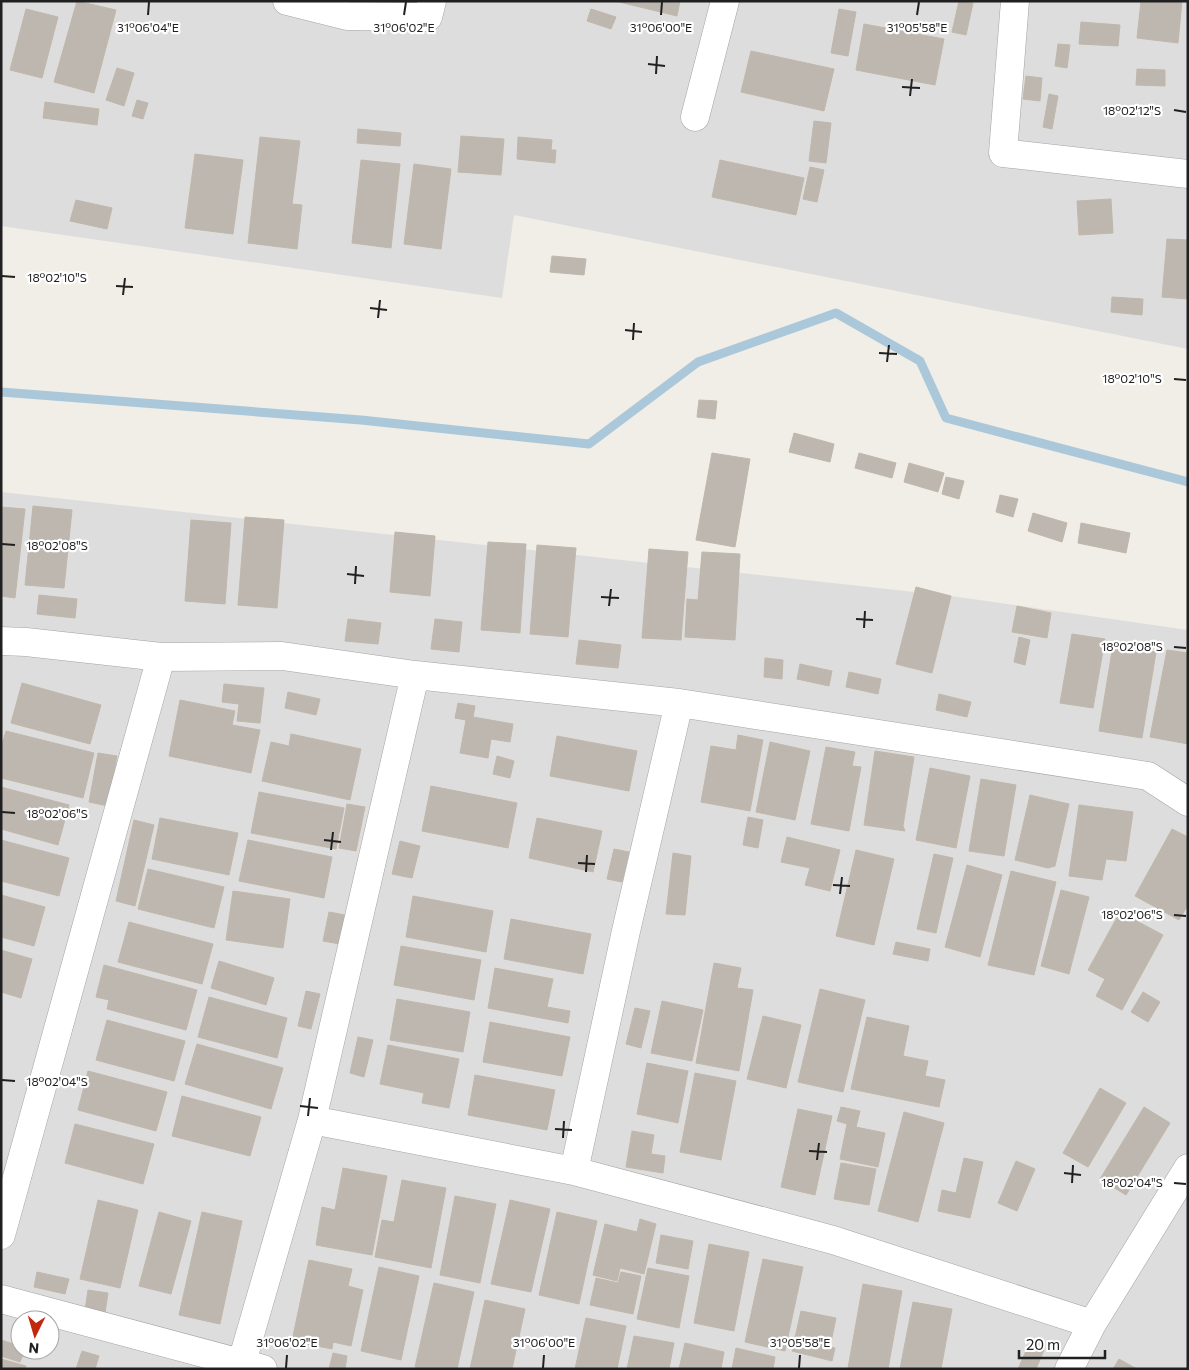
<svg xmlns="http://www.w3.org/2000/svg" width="1189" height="1370" font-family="Commissioner,sans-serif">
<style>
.residential{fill:#dedddd;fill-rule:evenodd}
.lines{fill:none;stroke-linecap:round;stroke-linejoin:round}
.stream{stroke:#abc8da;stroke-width:9}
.building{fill:#bdb7b0;stroke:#c1b7aa}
.minor-casing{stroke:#a4a4a4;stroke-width:29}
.minor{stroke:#fff;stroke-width:28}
.ticks{fill:none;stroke:#202020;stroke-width:2}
.ticks-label{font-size:12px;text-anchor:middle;fill:#202020;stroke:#fff;stroke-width:4.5;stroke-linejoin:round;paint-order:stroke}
</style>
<rect width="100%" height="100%" fill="#f0eee7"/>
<path class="residential" d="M1,1H1188V349L514,215L502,298L1,226Z
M1,492L951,596L1188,630V1369H1ZM20,1320H50V1350H20Z"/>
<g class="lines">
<path class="stream" d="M1,392L361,420L589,444L698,362L836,313L920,361L946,418L1188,482"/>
</g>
<path class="building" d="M77,1L116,10L94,93L54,82Z
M615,1H680L677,16Z
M959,1L973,3L966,35L952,32Z
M1141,1H1182L1178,43L1137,38Z
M26,9L58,17L42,78L10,70Z
M591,9L616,17L611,29L587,21Z
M839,9L856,12L848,56L831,53Z
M1081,22L1120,25L1118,46L1079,44Z
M864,24L944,39L935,85L856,70Z
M1058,44L1070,45L1067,68L1055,66Z
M751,51L834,69L824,111L741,92Z
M117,68L134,73L124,106L106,100Z
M1137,69L1165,70V86L1136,85Z
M1026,76L1042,78L1040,101L1023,99Z
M1049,94L1058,96L1052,129L1043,127Z
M137,100L148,103L143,119L132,116Z
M45,102L99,109L97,125L43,118Z
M814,121L831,123L826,163L809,161Z
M358,129L401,133L400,146L357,143Z
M461,136L504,139L501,175L458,172Z
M260,137L300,141L292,204L302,205L297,249L248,243Z
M518,137L552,140L551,150H556L555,163L517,159Z
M195,154L243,160L233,234L185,228Z
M361,160L400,164L391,248L352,243Z
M720,160L804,178L796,215L712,197Z
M414,164L451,169L441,249L404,244Z
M810,167L824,170L817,202L803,199Z
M1111,199L1113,233L1079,235L1077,201Z
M76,200L112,208L107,229L70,221Z
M1167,239L1188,240V299L1162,297Z
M552,256L586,259L584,275L550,272Z
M1112,297L1143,299L1142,315L1111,312Z
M699,400L717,401L715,419L697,417Z
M794,433L834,444L830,462L789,452Z
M712,453L750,459L735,547L696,540Z
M859,453L896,463L892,478L855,468Z
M909,463L944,473L938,492L904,482Z
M946,477L964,481L959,499L942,494Z
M1000,495L1018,499L1013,517L996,512Z
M33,506L72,510L64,588L25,585Z
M1,507L25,509L15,598L1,596Z
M1033,513L1067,523L1062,542L1028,531Z
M245,517L284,520L277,608L238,605Z
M191,520L231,523L225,604L185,601Z
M1081,523L1130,533L1126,553L1078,543Z
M395,532L435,536L430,596L390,592Z
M488,542L526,544L520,633L481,630Z
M537,545L576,548L568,637L530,634Z
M649,549L688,552L681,640L642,638Z
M702,552L740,554L735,640L685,637L687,599L698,600Z
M916,587L951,596L932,673L896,664Z
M39,595L77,599L75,618L37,614Z
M1017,606L1051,613L1047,638L1012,632Z
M348,619L381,623L378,644L345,641Z
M435,619L462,622L459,652L431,649Z
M1072,634L1105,639L1093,708L1060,703Z
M1019,637L1030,640L1025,665L1014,662Z
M579,640L621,645L618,668L576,664Z
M1113,645L1156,652L1142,738L1099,731Z
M1167,650L1188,653V744L1150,737Z
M765,658L783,660L782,679L764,677Z
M800,664L832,671L829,686L797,679Z
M849,672L881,679L878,694L846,687Z
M22,683L101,705L90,744L11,723Z
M224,684L264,688L260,723L237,721L239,704L222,702Z
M288,692L320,699L316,715L285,708Z
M939,694L971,702L967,717L936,710Z
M180,700L235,711L232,725L260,730L251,773L169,756Z
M458,703L475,706L473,717L513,724L510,742L491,739L488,758L460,753L466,720L455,718Z
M6,731L94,753L83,798L1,778V748Z
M291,734L361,749L350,800L262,781L271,742L289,746Z
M738,735L763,740L750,811L701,802L711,746L736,750Z
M557,736L637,751L629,791L550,776Z
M770,742L810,751L795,820L756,812Z
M826,747L855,752L852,766L861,767L849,831L811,824Z
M875,751L914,757L903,826L905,831L864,825Z
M98,753L117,756L108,806L89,802Z
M497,756L514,761L510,778L493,774Z
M930,768L970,776L956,848L916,840Z
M981,779L1016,785L1004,856L969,851Z
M431,786L517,803L508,848L422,831Z
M1,787L69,805L58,845L1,829Z
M259,792L344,808L336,849L251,833Z
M1030,795L1069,804L1055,866L1048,868L1015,860Z
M347,804L365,807L356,851L339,848Z
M1079,805L1133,812L1126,861L1106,859L1102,880L1069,876Z
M748,817L763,820L758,848L743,845Z
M160,818L238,833L229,875L152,859Z
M537,818L602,831L593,872L529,858Z
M134,820L154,825L135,906L116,901Z
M1172,829L1188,837V905L1179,920L1135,896Z
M787,837L840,850L830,891L805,885L810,868L781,862Z
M1,840L69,858L59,896L1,881Z
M248,840L332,857L324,898L239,881Z
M400,841L420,846L412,878L392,874Z
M614,849L629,852L622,882L607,879Z
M856,850L894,859L874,945L836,936Z
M673,853L691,856L685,915L666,914Z
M934,854L953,858L936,933L917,929Z
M967,865L1002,875L980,957L945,947Z
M148,869L224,887L214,928L138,909Z
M1011,871L1056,882L1034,975L988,965Z
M1061,890L1089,897L1069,974L1041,966Z
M233,891L290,899L283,948L226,940Z
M1,895L45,907L34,946L1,937Z
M413,896L493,911L486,952L406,937Z
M329,912L345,915L340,944L323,941Z
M1120,912L1163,935L1122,1010L1096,996L1105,979L1088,970Z
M511,919L591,934L583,974L504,959Z
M129,922L213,944L202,984L118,962Z
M896,942L930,949L928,961L893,954Z
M401,946L481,960L474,1000L394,985Z
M1,950L32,959L21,998L1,992Z
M219,961L274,978L266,1005L211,988Z
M714,963L741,968L737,988L753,990L739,1071L696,1063Z
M104,965L197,990L186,1030L107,1009L109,1000L96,997Z
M495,968L553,979L547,1007L570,1011L568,1023L488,1008Z
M820,989L865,1000L843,1092L798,1082Z
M306,991L320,994L311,1029L298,1026Z
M1143,992L1160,1002L1148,1022L1131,1012Z
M209,997L287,1018L277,1058L198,1037Z
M397,999L470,1012L463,1052L390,1040Z
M662,1001L703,1010L692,1061L651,1053Z
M635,1008L650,1011L641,1048L626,1044Z
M763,1016L801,1025L786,1088L747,1079Z
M867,1017L909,1026L903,1056L928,1061L925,1076L945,1080L939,1107L851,1089Z
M107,1020L185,1041L174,1081L96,1060Z
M490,1022L570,1037L562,1076L483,1062Z
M358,1037L373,1040L364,1077L350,1073Z
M197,1044L283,1068L271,1109L185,1084Z
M388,1045L459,1059L449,1108L422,1103L424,1093L380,1084Z
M647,1063L688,1071L678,1123L637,1114Z
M88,1071L167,1092L156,1131L78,1110Z
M695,1073L736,1081L721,1160L680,1152Z
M475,1075L555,1090L547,1130L468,1115Z
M1100,1088L1126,1103L1088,1167L1063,1153Z
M182,1096L261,1117L250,1156L172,1136Z
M841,1107L860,1111L856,1127L885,1133L878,1167L840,1159L847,1124L837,1121Z
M1144,1107L1170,1123L1126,1195L1100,1179Z
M798,1109L832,1116L815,1195L781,1187Z
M904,1112L944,1123L918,1222L878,1211Z
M75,1124L154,1144L143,1184L65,1163Z
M632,1131L654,1135L651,1154L665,1156L663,1173L626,1167Z
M964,1158L983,1162L970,1218L938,1211L942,1190L956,1193Z
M1016,1161L1035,1169L1017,1211L998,1203Z
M841,1163L876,1169L869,1205L834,1199Z
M343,1168L387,1176L372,1255L316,1245L322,1207L335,1210Z
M402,1180L446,1188L431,1268L375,1257L382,1220L394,1222Z
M455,1196L496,1204L480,1283L440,1275Z
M98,1200L138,1210L120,1288L80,1279Z
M510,1200L550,1209L531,1292L491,1284Z
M159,1212L191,1221L171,1294L139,1286Z
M202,1212L242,1221L220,1324L179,1315Z
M557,1212L597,1221L579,1304L539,1295Z
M640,1219L656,1224L644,1274L620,1268L617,1281L593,1275L605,1224L637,1232Z
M661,1235L693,1241L688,1269L656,1263Z
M709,1244L749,1252L734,1331L694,1323Z
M763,1259L803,1267L785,1351L745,1342Z
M309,1260L352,1269L348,1286L363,1290L351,1346L333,1342L332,1349L292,1341Z
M379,1267L419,1276L401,1360L361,1351Z
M648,1268L689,1276L679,1328L637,1319Z
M37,1272L69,1279L65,1294L34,1287Z
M621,1272L641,1276L633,1314L590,1305L596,1278L618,1283Z
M434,1283L474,1292L457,1369H425L415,1367Z
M863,1284L902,1291L888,1369L848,1368Z
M88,1290L108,1293L105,1313L85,1310Z
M485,1300L525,1309L512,1369H470Z
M913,1302L952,1309L941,1369H900Z
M801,1311L836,1318L830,1347L835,1348L832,1361L792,1351Z
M586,1318L626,1326L617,1369H575Z
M634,1336L674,1343L669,1369H627Z
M1,1340L20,1346V1350H25L20,1362L1,1356Z
M685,1343L724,1352L721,1369H679Z
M1029,1344L1044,1350L1036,1369H1018Z
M736,1348L775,1357L773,1369H732Z
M82,1351L99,1356L95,1369H76Z
M333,1353L347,1356L345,1369H329Z
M1,1359L26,1366L25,1369H1Z
M1119,1359L1137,1369H1113Z"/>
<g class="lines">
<defs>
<path id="minor" d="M287,1L347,16L428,17L432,1
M1015,1L1003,153L1188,174
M695,117L725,1
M1,641L26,642L161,657L1,1235
M161,657L282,656L415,675L312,1120
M415,675L679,703L1148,776L1188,802
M574,1171L626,931L679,703
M1,1299L263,1369
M242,1362L312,1120L574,1171L833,1240L1092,1324
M1069,1369L1092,1324L1188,1168"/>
</defs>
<use href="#minor" class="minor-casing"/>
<use href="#minor" class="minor"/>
</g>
<path class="ticks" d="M148,15L149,2M404,15L406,2M661,15L662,2M917,15L919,2M648,64L665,66M656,74L657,56M902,87L920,88M910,96L912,79M1174,110L1186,112M2,276L15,277M116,286L133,287M123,295L125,278M370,308L387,310M378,318L380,300M625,330L642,332M633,340L634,323M879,353L897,354M887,362L889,345M1174,379L1186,380M2,544L15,545M347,574L364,576M355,584L356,566M601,597L619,598M609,606L611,589M856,619L873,620M864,628L865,611M1174,647L1186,648M2,812L15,813M324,840L341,842M331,850L333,832M578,863L595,864M586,872L587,855M833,885L850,886M840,894L842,877M1174,915L1186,916M2,1080L15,1081M300,1106L318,1108M308,1116L310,1098M555,1129L572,1130M563,1138L564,1121M809,1151L827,1152M817,1160L819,1143M1064,1173L1081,1175M1072,1183L1073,1165M1174,1183L1186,1184M286,1368L287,1355M543,1368L544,1355M799,1368L800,1355"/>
<g class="ticks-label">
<text x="148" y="32">31°06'04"E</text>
<text x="404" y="32">31°06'02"E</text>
<text x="661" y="32">31°06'00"E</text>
<text x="917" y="32">31°05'58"E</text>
<text x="1132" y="115">18°02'12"S</text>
<text x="57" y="282">18°02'10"S</text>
<text x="1132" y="383">18°02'10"S</text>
<text x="57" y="550">18°02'08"S</text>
<text x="1132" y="651">18°02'08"S</text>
<text x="57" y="818">18°02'06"S</text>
<text x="1132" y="919">18°02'06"S</text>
<text x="57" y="1086">18°02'04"S</text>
<text x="1132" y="1187">18°02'04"S</text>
<text x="287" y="1347">31°06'02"E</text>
<text x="544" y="1347">31°06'00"E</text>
<text x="800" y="1347">31°05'58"E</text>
</g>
<rect width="1189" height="1370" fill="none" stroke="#202020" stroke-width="5"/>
<g transform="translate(35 1335) rotate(185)"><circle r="24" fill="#ffffff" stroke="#a6a6a6"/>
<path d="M0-4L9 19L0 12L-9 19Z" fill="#c2280e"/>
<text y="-8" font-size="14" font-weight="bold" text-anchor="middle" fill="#202020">N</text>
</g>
<path d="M1019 1350v8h86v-8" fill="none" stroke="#202020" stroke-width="2.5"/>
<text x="1026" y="1350" font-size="15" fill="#202020" stroke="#ffffff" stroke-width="4" paint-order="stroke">20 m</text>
</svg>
